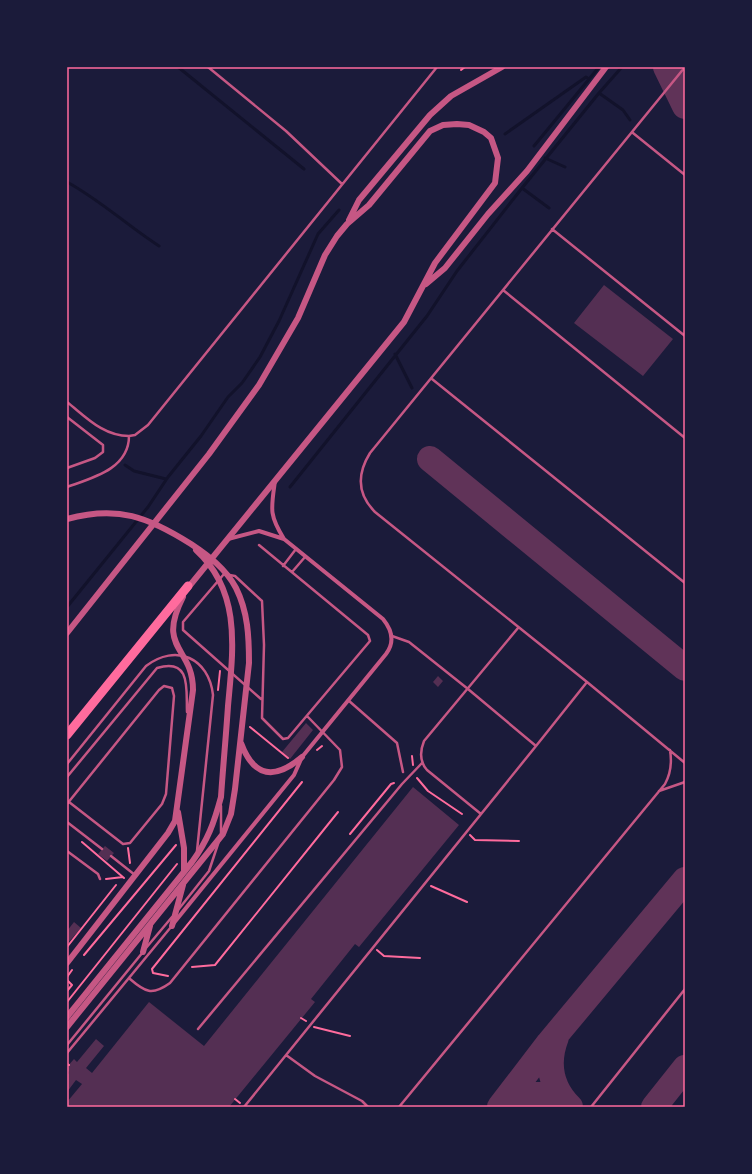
<svg xmlns="http://www.w3.org/2000/svg" width="752" height="1174" font-family="'Alegreya Sans',sans-serif">
<style>
.lines{fill:none;stroke-linecap:round;stroke-linejoin:round}
.stream{stroke:#12122b;stroke-width:3}
.taxiway{stroke:#603358;stroke-width:26}
.building{fill:#542f53}
.path{stroke:#ff6b9d;stroke-width:2}
.service{stroke:#c65784;stroke-width:2.5}
.minor{stroke:#c65784;stroke-width:4}
.tertiary{stroke:#c65784;stroke-width:6}
.motorway{stroke:#ff6b9d;stroke-width:9}
.neatline{fill:none;stroke:#ff6b9d;stroke-width:1.5}
</style>
<rect width="100%" height="100%" fill="#1b1b3a"/>
<g class="lines">
<path class="stream" d="M178,67L304,169
M599,93L622,67
M505,134L586,77L589,79
M534,146L599,67
M545,158L565,167
M67,182C100,200 128,226 159,246
M522,188L549,208
M395,354L412,388
M125,465L134,471L166,479
M290,487L427,316L457,271L522,188L599,93L623,110L630,120
M67,607L148,507L168,477L201,436L228,397L242,383L260,357L279,321L318,234L339,210"/>
<path class="taxiway" d="M666,67L685,106
M430,459L685,668
M556,1037C546,1063 550,1087 570,1107
M500,1107L549,1043L685,880
M503,1107C523,1090 548,1091 568,1107
M654,1107L685,1068"/>
</g>
<path class="building" d="M604,285L673,339L643,376L574,323Z
M438,676L443,681L438,687L433,682Z
M306,723L313,730L290,759L282,752Z
M413,787L459,825L359,947L355,944L311,999L315,1002L229,1107H67V1102L82,1084L76,1080L67,1092V1076L69,1073L67,1067L74,1059L77,1062L96,1039L104,1046L86,1068L92,1073L149,1002L204,1046Z
M105,846L114,853L107,861L98,854Z
M74,922L81,928L67,944V931Z"/>
<g class="lines">
<path class="path" d="M461,70L465,67
M218,690L220,671
M250,727L288,758
M317,750L322,746
M412,756L413,765
M417,778L428,791L462,814
M350,834L391,784L394,783
M470,835L475,840L519,841
M82,842L124,878
M128,848L130,863
M106,879L123,877
M431,886L467,902
M67,947L116,885
M377,950L384,956L420,958
M84,955L176,845
M192,967L215,965L338,812
M168,976L153,973L152,969L302,782
M67,977L72,970
M67,980L72,985L67,991
M67,1002L177,864
M301,1018L306,1021
M314,1027L350,1036
M67,1064L69,1065
M235,1099L240,1103"/>
<path class="service" d="M208,67L286,131L342,184
M633,133L685,175
M552,229L685,336
M503,290L685,438
M432,379L685,583
M67,402C86,417 103,436 129,436
M67,417L103,445V452L95,458L67,468
M67,487C92,478 129,469 129,436L135,435L148,425L437,67
M259,545L368,635L370,641L288,738L283,739L262,718L264,645L262,601L235,576L224,574L183,622V630L261,699
M283,566L296,549
M292,572L305,557
M392,636L409,642L468,689L536,746L587,682L685,763
M587,682L375,512C357,494 357,474 370,453L685,67
M348,700L397,743L403,772
M67,764L146,666C176,643 209,658 213,695L197,851
M67,777L157,668C192,657 186,691 187,712
M659,791L685,782
M67,804L159,690L164,686L172,688L174,696L166,794L162,804L130,843L123,844L69,802
M221,806V833
M481,814L427,770C419,761 420,751 424,741L518,628
M67,822L102,849
M67,851L98,874L100,879
M111,856L135,875
M178,910L209,871L219,841
M146,948L172,917
M130,979C145,992 152,996 170,983L334,780L342,767L340,750L307,716
M198,1029L402,784L422,763
M67,1045L143,952
M67,1053L171,927
M286,1055L315,1076L362,1101L368,1107
M244,1107L536,746
M399,1107L665,784C671,773 672,762 670,750
M591,1107L685,989"/>
<path class="minor" d="M275,481C271,509 269,515 284,539
M173,924L294,775L302,757L386,654C395,642 392,630 383,619L284,539L259,531L228,539"/>
<path class="tertiary" d="M349,220L359,200L430,115L451,96L502,67
M426,284L445,268L488,214L527,171L606,67
M67,519C118,505 148,517 191,544C209,556 226,569 236,588C248,612 249,637 249,663L235,789L231,814L223,834L67,1027
M67,633L209,454L259,385L298,318L325,255L337,236L347,224L369,205L430,131L443,125L457,124L469,125L484,132L491,138L498,158L495,183L435,263L404,322L187,589
M241,743C254,778 275,780 302,757
M178,812L184,848V872
M172,926L183,885
M143,952L150,926
M67,963L168,833L175,821L193,690C193,646 156,650 183,597
M67,1017L192,862C208,840 214,823 221,797C223,767 226,736 228,706C233,650 242,592 196,550"/>
<path class="motorway" d="M67,735L188,586"/>
</g>
<rect width="752" height="1174" fill="none" stroke="#1b1b3a" stroke-width="136"/>
<rect x="68" y="68" width="616" height="1038" class="neatline"/>
</svg>
